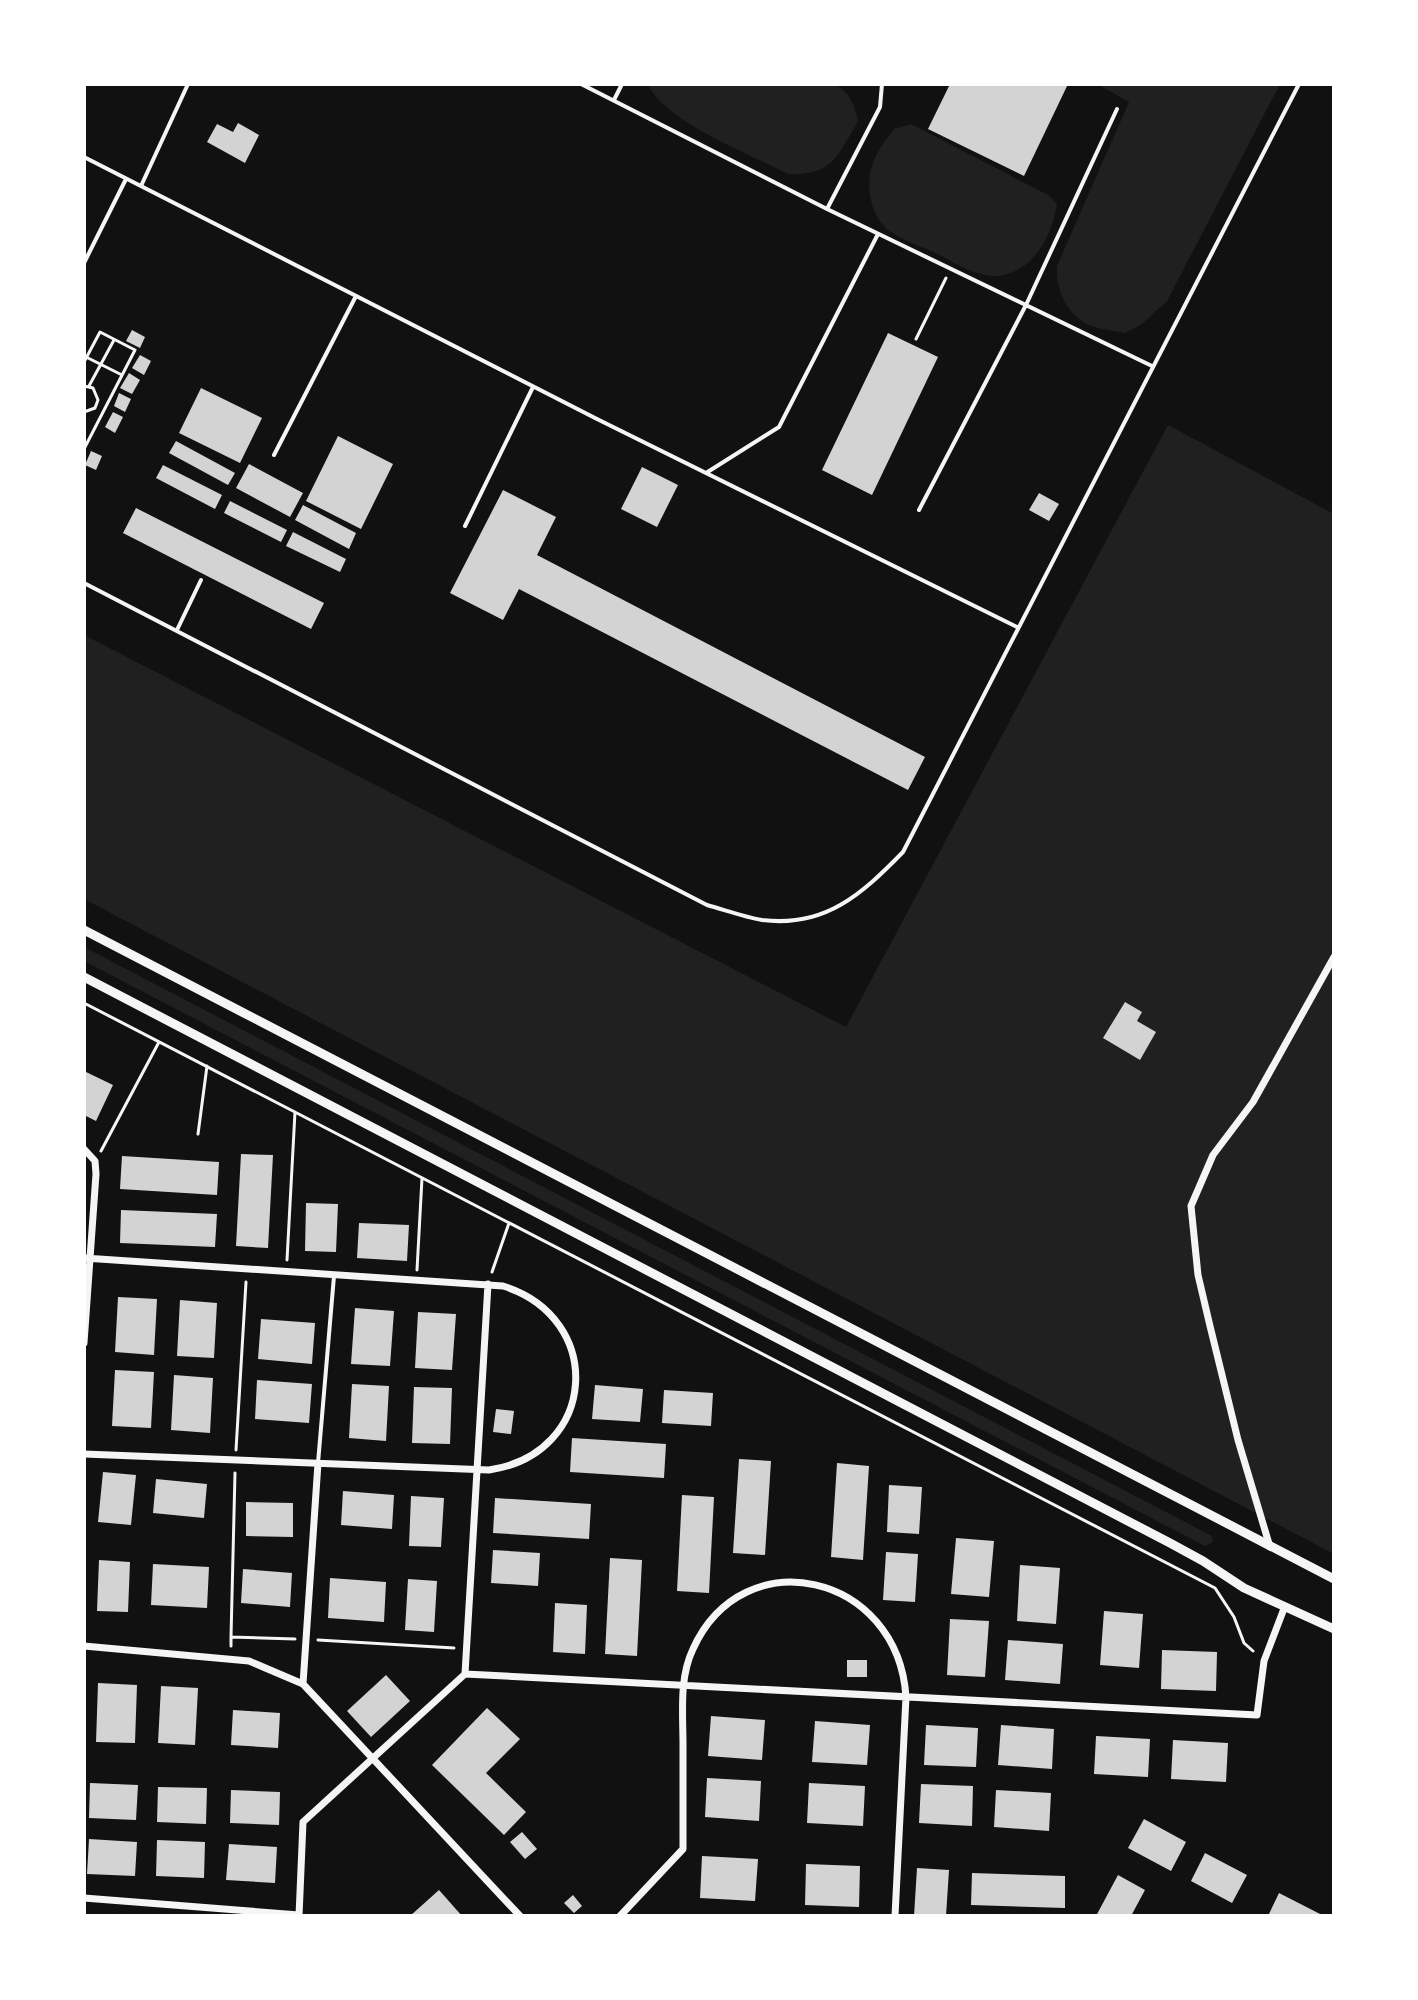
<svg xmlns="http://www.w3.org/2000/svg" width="1418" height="2000" font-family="'Libre Baskerville',serif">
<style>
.green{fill:#202020}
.building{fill:#d3d3d3}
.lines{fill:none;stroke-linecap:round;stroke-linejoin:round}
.path{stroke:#f5f5f5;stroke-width:3}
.service{stroke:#f5f5f5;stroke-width:4}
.minor{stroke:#f5f5f5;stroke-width:7}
.tertiary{stroke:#f5f5f5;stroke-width:9}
</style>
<rect width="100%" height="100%" fill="#111"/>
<path class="green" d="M648,84H834C850,92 854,104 858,121C838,155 833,176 788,174C752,155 663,121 648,84Z
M1097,84H1280L1167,301L1142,324L1125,333C1113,330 1092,329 1082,321C1064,308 1056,288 1057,266L1129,102Z
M911,124L1048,195L1057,204C1052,241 1024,286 981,274C966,271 950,260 936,253C922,247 904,241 891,232C870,218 864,183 874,160C879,148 887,138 894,129Z
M1168,425L1334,514V1554L84,899V635L846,1027Z
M84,947L1212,1536L1213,1542L1205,1546L84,961Z"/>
<path class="building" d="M950,84H1068L1024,176L928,129Z
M238,123L259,135L245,163L207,142L217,124L233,132Z
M132,330L145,337L140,348L126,341Z
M888,333L938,357L872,495L822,470Z
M140,355L151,361L144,375L132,368Z
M129,373L140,380L132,394L120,388Z
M201,388L262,418L240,463L179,433Z
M119,393L131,399L125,412L114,406Z
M113,412L123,417L115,433L105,427Z
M338,436L393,464L361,529L306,501Z
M176,441L235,473L228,485L169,453Z
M91,451L102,456L96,470L85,465Z
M249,464L303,493L290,517L236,488Z
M163,465L222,495L215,509L156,478Z
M642,467L678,485L657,527L621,509Z
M503,490L556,517L537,555L925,757L908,790L519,589L503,620L450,593Z
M1039,493L1059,504L1049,521L1029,510Z
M230,501L287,530L281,542L224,513Z
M303,505L356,533L349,549L295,520Z
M136,508L324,603L311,629L123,533Z
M293,532L346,559L340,572L286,546Z
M1125,1002L1142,1012L1137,1021L1156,1032L1140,1060L1103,1038Z
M84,1071L113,1085L96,1121L84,1115Z
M241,1154L273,1155L268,1248L236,1246Z
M122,1156L219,1162L217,1195L120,1189Z
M306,1203L338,1204L336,1252L305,1251Z
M121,1210L217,1214L215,1247L120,1243Z
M359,1223L409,1225L407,1261L357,1258Z
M118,1297L157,1299L154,1355L115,1352Z
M180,1300L217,1303L214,1358L177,1356Z
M355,1308L394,1311L390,1366L351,1364Z
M418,1312L456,1314L452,1370L415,1368Z
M261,1319L315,1323L312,1364L258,1359Z
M115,1370L154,1372L151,1428L112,1426Z
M174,1375L213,1378L210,1433L171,1430Z
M257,1380L312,1384L309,1423L255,1419Z
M352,1384L389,1386L386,1441L349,1438Z
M595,1385L643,1389L640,1422L592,1419Z
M414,1387L452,1388L450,1444L412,1443Z
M664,1390L713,1393L711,1426L662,1423Z
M496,1409L514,1411L511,1434L493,1432Z
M572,1438L666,1444L664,1478L570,1472Z
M739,1459L771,1461L765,1555L733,1553Z
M837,1463L869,1466L863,1560L831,1557Z
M103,1472L136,1475L131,1525L98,1522Z
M156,1479L207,1484L204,1518L153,1513Z
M889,1485L922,1487L919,1534L887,1532Z
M343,1491L394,1495L392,1529L341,1525Z
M682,1495L714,1497L709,1593L677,1591Z
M411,1496L444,1498L441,1547L409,1546Z
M495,1498L591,1504L589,1539L493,1533Z
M246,1502L293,1503V1537L246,1536Z
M956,1538L994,1541L989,1597L951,1594Z
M493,1550L540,1553L538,1586L491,1583Z
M886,1552L918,1554L915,1602L883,1600Z
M610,1558L642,1560L637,1656L605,1654Z
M99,1560L130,1562L128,1612L97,1611Z
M153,1564L209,1567L207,1608L151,1605Z
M1020,1565L1060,1568L1056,1624L1017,1621Z
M243,1569L292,1573L290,1607L241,1603Z
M330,1578L386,1582L384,1622L328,1618Z
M408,1579L437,1581L434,1632L405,1630Z
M555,1603L587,1605L585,1654L553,1652Z
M1104,1611L1143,1614L1139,1668L1100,1665Z
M950,1619L989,1621L985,1677L947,1675Z
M1008,1640L1063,1644L1060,1684L1005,1680Z
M1162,1650L1217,1652L1216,1691L1161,1689Z
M847,1660H867V1677H847Z
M386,1675L410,1701L371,1737L347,1711Z
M98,1683L137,1685L135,1743L96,1742Z
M161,1686L198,1688L195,1745L158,1743Z
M487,1708L520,1739L486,1773L526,1812L504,1835L432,1765Z
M233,1710L280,1713L278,1748L231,1745Z
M711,1716L765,1720L762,1760L708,1756Z
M815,1721L870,1725L867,1765L812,1762Z
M926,1725L978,1728L976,1767L924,1765Z
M1001,1725L1054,1729L1052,1769L998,1765Z
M1096,1736L1150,1739L1148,1777L1094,1774Z
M1173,1740L1228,1743L1226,1782L1171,1779Z
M707,1778L761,1781L759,1821L705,1817Z
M90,1783L138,1785L136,1820L89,1818Z
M809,1783L865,1786L863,1826L807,1823Z
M921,1784L973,1786L972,1826L919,1823Z
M158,1787L207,1788L206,1824L157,1822Z
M231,1790L280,1792L279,1825L230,1823Z
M996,1790L1051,1793L1049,1831L994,1827Z
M1144,1819L1186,1842L1171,1871L1128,1848Z
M522,1832L537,1849L525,1859L510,1842Z
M89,1839L137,1842L135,1876L87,1874Z
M157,1840L205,1842L204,1878L156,1876Z
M229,1844L277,1847L275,1883L226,1880Z
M1205,1853L1247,1875L1232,1903L1191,1881Z
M702,1856L758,1859L755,1901L700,1898Z
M806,1864L860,1866L859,1907L805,1905Z
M917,1868L949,1870L946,1916H914Z
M972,1873L1065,1876V1908L971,1905Z
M1118,1875L1145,1890L1131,1916H1096Z
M439,1890L462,1916H410Z
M1279,1893L1324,1916H1268Z
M573,1895L582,1906L574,1913L564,1903Z"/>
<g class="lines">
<path class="path" d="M916,339L946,278
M86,357L122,375
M84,362L100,332L135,350L84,449
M84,386L93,388L98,400L95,408L84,412
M89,386L114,340
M84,1003L1215,1588L1234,1617L1244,1643L1253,1651
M198,1134L207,1066
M101,1151L159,1042
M287,1260L295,1112
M417,1270L422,1178
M492,1272L509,1223
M236,1450L246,1282
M231,1637L235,1473
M318,1640L454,1648
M231,1646V1637L295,1639"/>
<path class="service" d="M581,84L827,209L1152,366
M614,100L622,84
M84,157L597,419L1017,627
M141,186L188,84
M827,209L880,107L882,84
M84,263L126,179
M274,455L356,296
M706,473L779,427L878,234
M919,510L1026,305L1117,109
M465,526L533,387
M84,583L707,905C725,910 744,917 762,920C825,928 862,894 903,852L1299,84
M177,630L201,580
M318,1463L334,1276"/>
<path class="minor" d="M84,1149L95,1161L96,1174L84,1343
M84,1258L503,1286C606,1318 598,1454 489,1470L84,1454
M1270,1547L1238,1440L1210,1326L1198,1275L1191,1206L1213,1155L1253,1102L1334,957
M84,1646L249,1661L303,1684L520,1916
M465,1674L1257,1715L1264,1661L1285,1606
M303,1684L318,1463
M84,1898L299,1915
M299,1916L303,1822L465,1674L488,1284
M620,1916L683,1849C683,1814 683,1780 683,1745C683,1713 679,1678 693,1649C743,1538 898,1573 906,1697L895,1916"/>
<path class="tertiary" d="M84,930L1334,1579
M84,977L1170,1543L1203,1561L1244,1588L1334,1629"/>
</g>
<rect width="1418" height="2000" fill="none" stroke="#ffffff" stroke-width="172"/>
</svg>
